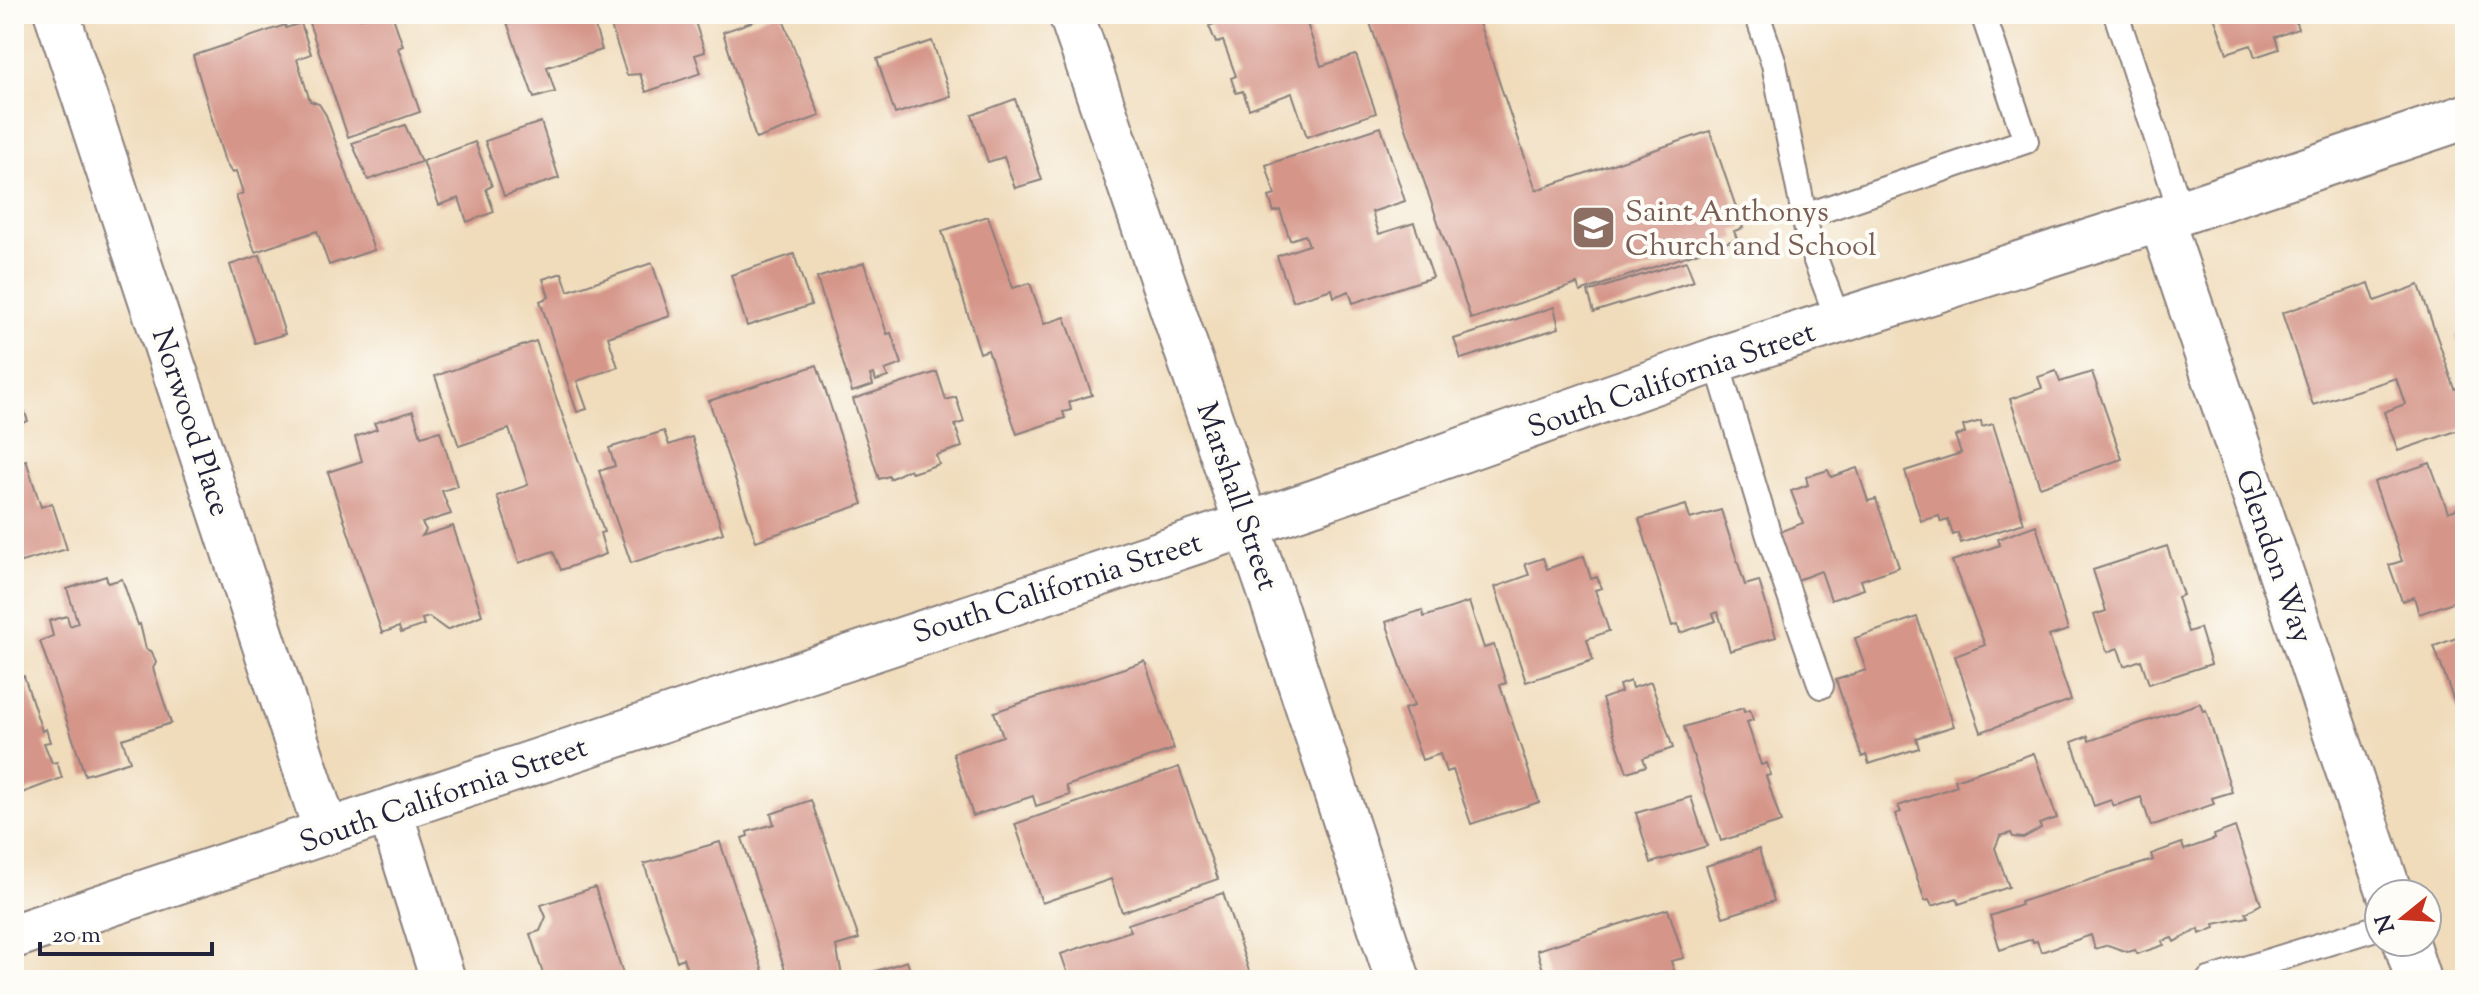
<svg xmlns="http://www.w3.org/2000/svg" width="2479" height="994" font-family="'Sorts Mill Goudy',serif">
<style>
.building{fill:#d59589}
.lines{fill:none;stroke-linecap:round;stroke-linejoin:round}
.lane-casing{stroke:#897f7b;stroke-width:28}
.street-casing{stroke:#897f7b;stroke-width:48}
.secondary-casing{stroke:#897f7b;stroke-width:48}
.lane{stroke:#fff;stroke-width:24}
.street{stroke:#fff;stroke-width:44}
.secondary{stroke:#fff;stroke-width:44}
.labels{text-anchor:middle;stroke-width:8;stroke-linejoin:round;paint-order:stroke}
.education-label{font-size:30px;fill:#785e54;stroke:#fdfcf7;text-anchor:start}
.street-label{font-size:30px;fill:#22223b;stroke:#fdfcf7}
</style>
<rect width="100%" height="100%" fill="#fdfcf7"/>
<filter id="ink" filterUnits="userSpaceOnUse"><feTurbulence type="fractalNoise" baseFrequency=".0125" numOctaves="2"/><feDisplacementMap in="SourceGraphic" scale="16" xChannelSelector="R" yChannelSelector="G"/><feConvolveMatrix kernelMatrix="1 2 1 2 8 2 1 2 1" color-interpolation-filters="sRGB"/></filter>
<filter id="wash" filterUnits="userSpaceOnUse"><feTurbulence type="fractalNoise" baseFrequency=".006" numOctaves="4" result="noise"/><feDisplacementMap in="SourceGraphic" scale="32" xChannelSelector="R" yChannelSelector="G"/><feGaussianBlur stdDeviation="1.8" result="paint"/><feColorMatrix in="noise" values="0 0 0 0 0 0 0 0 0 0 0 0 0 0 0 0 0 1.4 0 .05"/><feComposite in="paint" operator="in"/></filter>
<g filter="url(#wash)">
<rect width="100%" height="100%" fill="#f0dcbb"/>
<g id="blocks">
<path class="building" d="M316,14H359L360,18L392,14L403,46L398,48L420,112L348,137L307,17Z
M504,14H591L602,50L547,67L555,92L534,98Z
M607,14H699L700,17L694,19L705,52L695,55L701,73L646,92L640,74L627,75Z
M774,14H781L820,116L756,139L723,32Z
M1216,14H1304L1321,66L1356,55L1376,113L1307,137L1292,93L1249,109L1243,91L1236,93L1231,78L1236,76L1223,41L1216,43L1209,26L1219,22Z
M1367,14H1476L1536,190L1710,131L1743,228L1734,231L1737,239L1580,292L1577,284L1471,319Z
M2213,14H2293L2298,29L2275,37L2279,49L2255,57L2251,45L2227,53Z
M301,23L311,54L297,59L310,101L319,104L326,115L374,250L329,265L317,231L255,252L236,196L243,193L236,171L232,173L225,162L193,56L285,25L286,28Z
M932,41L951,96L895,114L877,59Z
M1015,99L1042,180L1015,188L1004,157L988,162L972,115Z
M541,122L559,178L504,196L485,141Z
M405,125L421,162L368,180L352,143Z
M1381,127L1405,201L1372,212L1379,234L1414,223L1433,277L1353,303L1349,291L1334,297L1332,289L1293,301L1277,256L1309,245L1305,235L1290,240L1280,210L1274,212L1269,197L1275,195L1266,165Z
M475,142L492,186L486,189L494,212L467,222L459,198L439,205L423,161Z
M988,216L1013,288L1030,283L1044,324L1065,317L1092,395L1069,402L1071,410L1063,412L1065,418L1017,434L988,350L980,353L942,231Z
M794,254L811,305L747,326L731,275Z
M260,255L285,334L255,343L230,265Z
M1686,261L1694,281L1594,312L1588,292Z
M652,263L670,316L608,337L618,367L577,381L587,409L577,412L540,301L549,297L543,279L562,273L568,291Z
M864,263L887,334L891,333L902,364L885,370L888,377L876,381L874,374L870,375L873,385L852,392L817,278Z
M2369,283L2375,301L2419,285L2455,389L2463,386L2465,392V428L2398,451L2384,412L2405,404L2396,378L2313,405L2282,313Z
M1554,307L1559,328L1461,359L1454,339Z
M2465,333V359L2456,336Z
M536,341L604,532L600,533L606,554L561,570L553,551L519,563L497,496L528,485L509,429L459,446L435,376Z
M817,365L863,504L756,541L709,401Z
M2056,371L2060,382L2092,372L2122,459L2040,487L2010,399L2042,388L2038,377Z
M937,372L946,400L956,397L964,422L955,425L962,447L936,455L939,464L912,473L910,469L890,479L889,476L879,479L853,399Z
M14,383L28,421L14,426Z
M413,411L421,436L440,431L457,486L442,491L451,514L422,523L426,530L422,536L453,526L482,615L447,630L429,617L422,619L424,625L401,633L399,627L382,633L328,472L362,461L355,437L377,429L374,423Z
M1981,421L1982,427L1993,424L2024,523L1961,543L1958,533L1953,535L1948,520L1941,522L1939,516L1921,521L1905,471L1961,453L1955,436L1965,433L1963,426Z
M664,431L669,445L692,437L723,533L631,563L599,471L615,466L609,448Z
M26,460L41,507L52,503L67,549L14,564V464Z
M2430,463L2448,512L2465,506V598L2419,614L2414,597L2402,601L2389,565L2402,561L2374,482Z
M1857,468L1868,501L1876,499L1899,567L1861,580L1864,589L1831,600L1821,571L1792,582L1776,533L1803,523L1791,491L1808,485L1806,477L1828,470L1831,477Z
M1686,505L1690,519L1721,510L1745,585L1759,581L1776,637L1730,651L1718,612L1713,614L1716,621L1680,633L1678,624L1672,626L1639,519Z
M2036,525L2068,630L2049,636L2071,700L1981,732L1955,656L1985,645L1952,561L2000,545L1998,539Z
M2167,546L2183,595L2177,597L2188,632L2200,628L2211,664L2149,684L2141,660L2124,666L2118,648L2107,652L2094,615L2106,611L2093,570Z
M1584,556L1591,579L1597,577L1602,588L1595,590L1609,631L1587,639L1593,660L1526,682L1495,587L1529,575L1525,564L1543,558L1547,569Z
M106,576L108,583L122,579L138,625L140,624L146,649L152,652L156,663L153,668L171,723L122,739L130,761L85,775L40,641L53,636L49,621L67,616L70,626L78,623L67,589Z
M1469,602L1484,648L1494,645L1506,683L1500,685L1539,802L1471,824L1453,770L1446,772L1440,754L1422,760L1404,709L1414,706L1386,622L1422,610L1424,617Z
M1917,617L1954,726L1916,738L1919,748L1869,764L1866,755L1862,757L1836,680L1866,670L1855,638Z
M2465,635V731L2434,646Z
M1145,661L1174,749L1066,786L1070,795L1036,806L1033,796L973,816L953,753L1003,736L994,712Z
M24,676L42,731L46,729L50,742L44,743L52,763L57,762L62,778L14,796V679Z
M1630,681L1632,688L1651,682L1673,748L1643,758L1646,766L1627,772L1602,699L1621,692L1619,685Z
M2200,703L2203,711L2206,710L2232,792L2212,798L2214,804L2151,826L2141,797L2114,806L2111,800L2094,806L2072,742L2088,736L2089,741Z
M1743,708L1744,712L1750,710L1753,720L1747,722L1761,765L1767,763L1771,775L1766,776L1781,822L1721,841L1684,727Z
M2034,753L2057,818L2039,824L2041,828L2023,838L2013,837L2011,833L2000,836L1995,848L2009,887L1959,904L1957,898L1932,906L1929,900L1925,901L1895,814L1901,812L1898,806L1957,786L1955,780Z
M1179,767L1218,879L1122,912L1111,879L1042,903L1015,824Z
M1691,797L1707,846L1651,863L1636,813Z
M811,800L859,939L836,946L843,980H790L787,976L742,838L748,836L747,832L774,824L771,814Z
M2235,827L2261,904L2246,913L2248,917L2214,924L2215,928L2200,934L2199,929L2174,942L2172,938L2162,941L2164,945L2137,954L2135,950L2127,952L2108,945L2095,949L2091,935L2041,952L2037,941L2033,942L2032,939L2000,950L1990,916L2021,905L2020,902L2153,860L2151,854L2182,843L2184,850L2215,839L2214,835Z
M720,842L766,980H690L683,958L677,961L644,864Z
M1759,849L1774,901L1723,917L1706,866Z
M595,887L625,980H545L530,934L540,931L546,917L541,905Z
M1223,893L1252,980H1070L1061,954L1131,931L1128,924Z
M1668,909L1684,958L1671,961L1677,980H1546L1537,950Z
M907,961L913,980H852L851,979Z"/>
</g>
</g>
<g filter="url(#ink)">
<use href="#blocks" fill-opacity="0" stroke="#897f7b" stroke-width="2"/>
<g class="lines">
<defs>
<path id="lane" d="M1757,14L1774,64L1810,245L1839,322
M2116,14L2181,212
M1805,216L2026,141L1983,14
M1716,360L1769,536L1821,686
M2209,980L2379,927"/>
<path id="street" d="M57,14L326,831
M2161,219L2390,894
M390,812L443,980
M14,936L1315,502L1716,360L2161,219L2465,117
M2406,942L2418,980"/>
<path id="secondary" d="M1071,14L1270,592L1398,980"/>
</defs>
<use href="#lane" class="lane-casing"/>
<use href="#street" class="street-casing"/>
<use href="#secondary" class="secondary-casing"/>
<use href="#lane" class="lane"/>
<use href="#street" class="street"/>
<use href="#secondary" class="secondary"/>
</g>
</g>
<defs>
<symbol id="school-square" viewBox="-11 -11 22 22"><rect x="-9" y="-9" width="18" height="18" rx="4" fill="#8d6e63" stroke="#fdfcf7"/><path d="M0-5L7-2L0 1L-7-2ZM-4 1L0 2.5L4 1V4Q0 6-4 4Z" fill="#fff"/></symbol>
</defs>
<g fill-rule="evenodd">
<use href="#school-square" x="1568" y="202" width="51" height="51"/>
</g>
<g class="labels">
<g class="education-label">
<text x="1625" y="221">Saint Anthonys<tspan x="1625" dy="34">Church and School</tspan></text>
</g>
<g class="street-label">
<text transform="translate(1671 379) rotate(-19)" y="10">South California Street</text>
<text transform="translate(192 422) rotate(72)" y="10">Norwood Place</text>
<text transform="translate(1238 496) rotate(71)" y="10">Marshall Street</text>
<text transform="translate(2275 556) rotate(71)" y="10">Glendon Way</text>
<text transform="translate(1057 587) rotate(-18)" y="10">South California Street</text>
<text transform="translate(443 794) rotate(-19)" y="10">South California Street</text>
</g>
</g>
<rect width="2479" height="994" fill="none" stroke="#fdfcf7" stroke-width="48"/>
<g transform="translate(2403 918) rotate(252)"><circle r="38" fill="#fdfcf7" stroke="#a5a5ac" stroke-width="2"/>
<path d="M0-6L14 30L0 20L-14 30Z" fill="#c8321e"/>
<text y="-12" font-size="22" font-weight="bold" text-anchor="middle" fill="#22223b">N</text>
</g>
<path d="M40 942v12h172v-12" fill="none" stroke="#22223b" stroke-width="4"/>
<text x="52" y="942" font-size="24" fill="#22223b" stroke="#fdfcf7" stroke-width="6" paint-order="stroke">20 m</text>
</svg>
